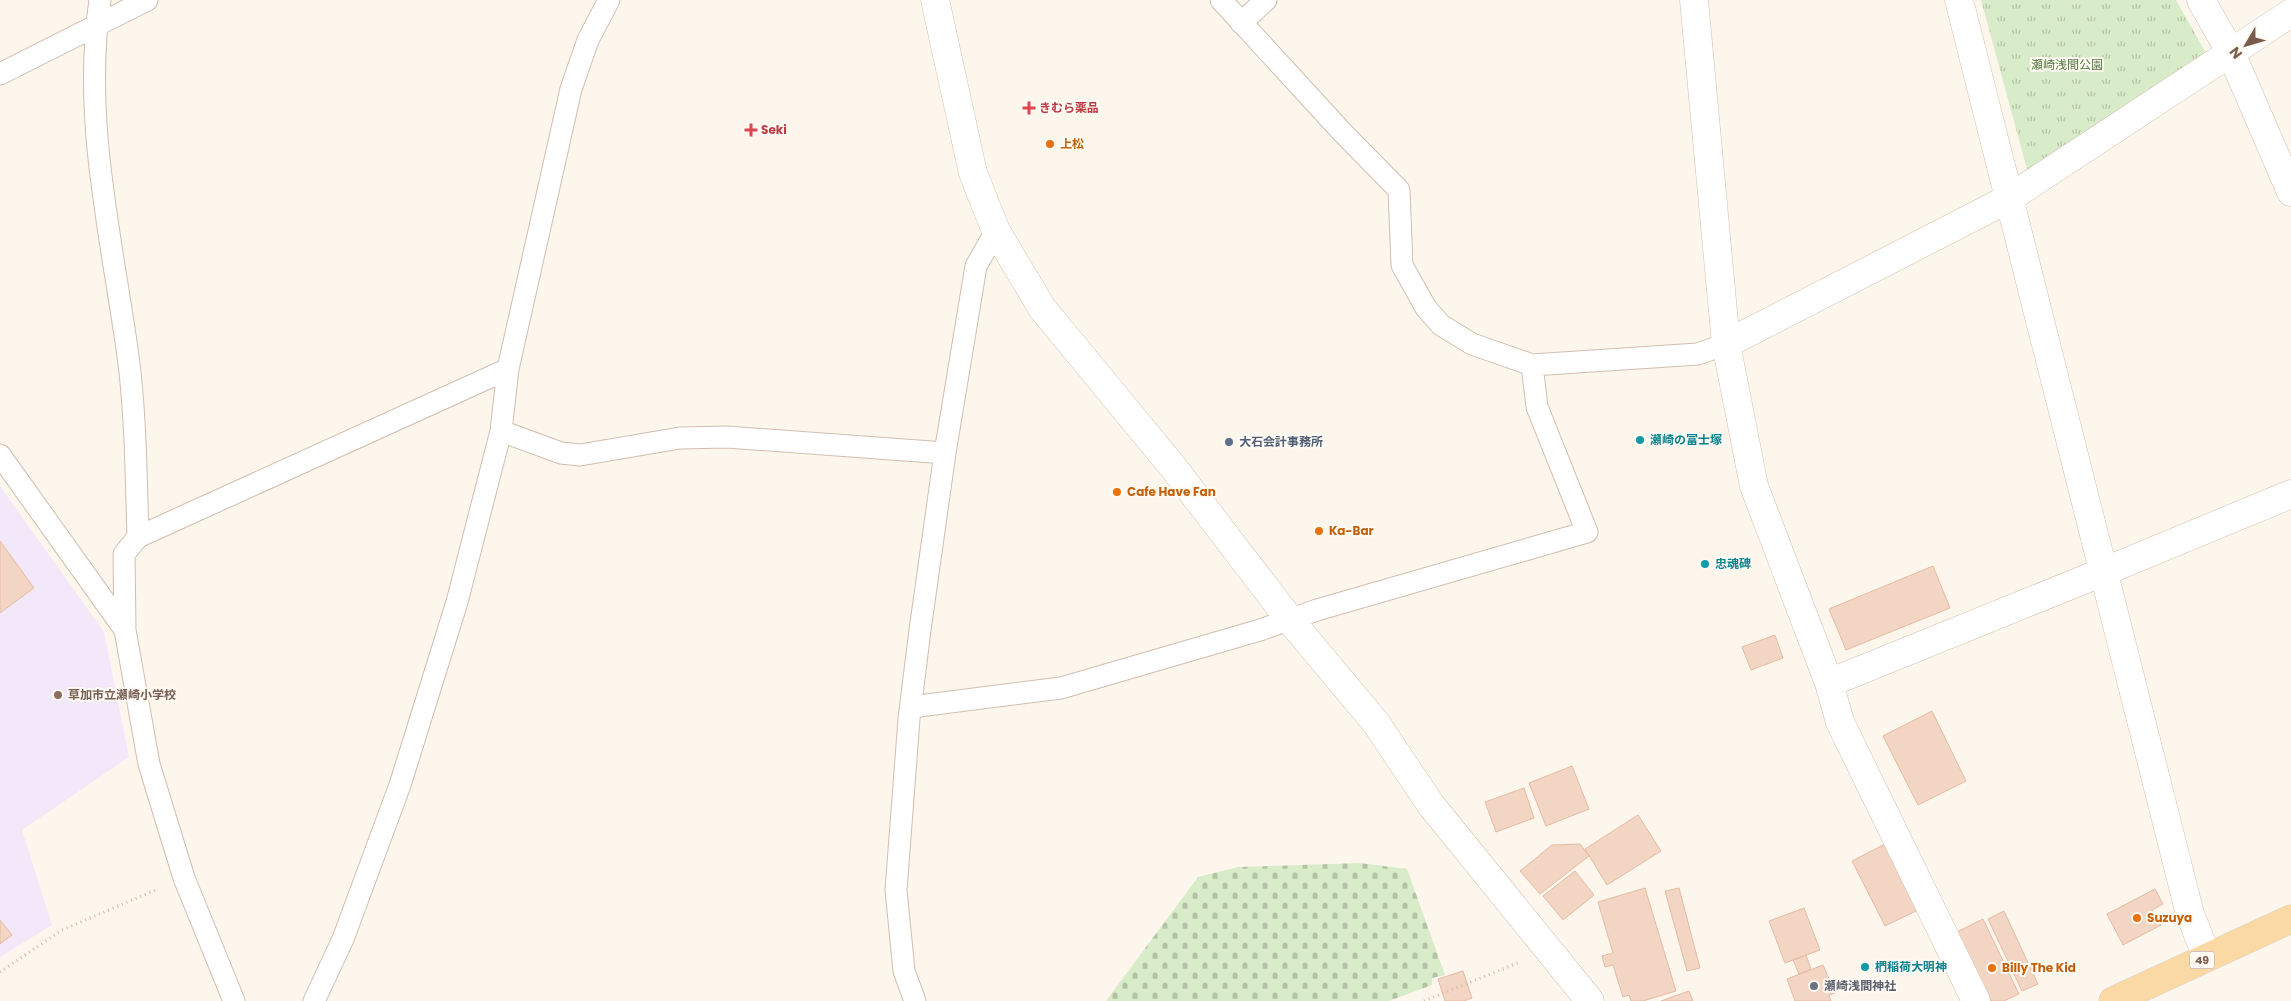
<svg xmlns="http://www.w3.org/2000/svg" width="2291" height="1001" font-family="Poppins,'Noto Sans JP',sans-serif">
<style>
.education{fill:#f3e8fa}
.cemetery{fill:url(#cemetery-stones)}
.park{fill:url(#park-tufts)}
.building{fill:#f3d5c3;stroke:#e6bba3}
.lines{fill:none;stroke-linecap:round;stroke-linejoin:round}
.lane-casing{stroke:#d1beb0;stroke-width:23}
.street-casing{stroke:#d1beb0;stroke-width:29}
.secondary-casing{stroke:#d6c0b0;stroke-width:29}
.primary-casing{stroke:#dad1cd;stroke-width:29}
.path{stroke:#d9b8a5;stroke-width:3;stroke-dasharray:1 4;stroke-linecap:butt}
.lane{stroke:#fff;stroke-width:21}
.street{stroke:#fff;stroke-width:28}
.secondary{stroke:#fff;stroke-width:28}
.primary{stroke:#fbd9a5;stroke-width:28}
.health-dot{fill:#e0444e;stroke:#fffaf3;stroke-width:2}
.food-dot{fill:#e8710a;stroke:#fffaf3;stroke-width:2}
.culture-dot{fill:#0f9aa8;stroke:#fffaf3;stroke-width:2}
.service-dot{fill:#5c6f8a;stroke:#fffaf3;stroke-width:2}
.education-dot{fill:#8d6e63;stroke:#fffaf3;stroke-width:2}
.worship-dot{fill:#6b7280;stroke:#fffaf3;stroke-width:2}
.labels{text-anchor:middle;stroke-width:4;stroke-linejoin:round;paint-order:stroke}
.shield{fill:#fffaf3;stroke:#a28b7f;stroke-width:1}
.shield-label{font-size:11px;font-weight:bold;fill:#7a5c4d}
.park-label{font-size:12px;fill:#537a41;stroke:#fffaf3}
.health-label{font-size:12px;font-weight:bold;fill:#be3a42;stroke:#fffaf3;text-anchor:start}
.food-label{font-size:12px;font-weight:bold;fill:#c56008;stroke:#fffaf3;text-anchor:start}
.culture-label{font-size:12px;font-weight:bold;fill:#0d838f;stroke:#fffaf3;text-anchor:start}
.service-label{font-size:12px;font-weight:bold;fill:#4e5e75;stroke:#fffaf3;text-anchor:start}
.education-label{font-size:12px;font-weight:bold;fill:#785e54;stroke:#fffaf3;text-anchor:start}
.worship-label{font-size:12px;font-weight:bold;fill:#5b616d;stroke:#fffaf3;text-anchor:start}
</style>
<defs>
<pattern id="cemetery-stones" width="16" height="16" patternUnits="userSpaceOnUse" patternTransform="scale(1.25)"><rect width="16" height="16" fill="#d8ecc9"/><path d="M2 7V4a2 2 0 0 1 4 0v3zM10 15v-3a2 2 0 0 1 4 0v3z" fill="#b4c2a5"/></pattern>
<pattern id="park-tufts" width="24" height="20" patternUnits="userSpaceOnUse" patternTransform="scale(1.25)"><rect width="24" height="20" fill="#d8ecc9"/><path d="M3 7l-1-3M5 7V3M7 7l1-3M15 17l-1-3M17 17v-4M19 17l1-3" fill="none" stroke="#b4c2a5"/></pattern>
</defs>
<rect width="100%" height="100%" fill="#fdf6ec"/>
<path class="education" d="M0,486L104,632L129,757L22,830L52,925L0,957Z"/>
<path class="cemetery" d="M1360,863L1407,869L1445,975L1432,978V985L1389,1001H1106L1198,877L1238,867Z"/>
<path class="park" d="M1981,0H2176L2206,53L2027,169Z"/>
<path class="building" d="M0,541L34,588L0,613Z
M1933,566L1950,608L1846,650L1829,609Z
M1775,635L1783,658L1751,670L1742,647Z
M1932,711L1966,781L1918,805L1883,736Z
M1572,766L1589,809L1546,826L1529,783Z
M1524,788L1534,818L1496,832L1485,802Z
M1638,815L1661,851L1607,885L1585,849Z
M1580,844L1589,856L1540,894L1520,871L1552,845Z
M1885,844L1918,910L1885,926L1852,861Z
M1575,871L1594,895L1563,920L1543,896Z
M1645,888L1676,991L1643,1001H1631L1629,995L1623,997L1613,965L1605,967L1602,956L1613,953L1598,902Z
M1679,888L1700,968L1687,971L1665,891Z
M2155,889L2163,904L2152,910L2161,925L2123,945L2107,914Z
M1804,908L1820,950L1785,963L1769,921Z
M2004,911L2038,984L2022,991L1988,919Z
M1983,919L2019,994L2004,1001H1991L1957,932Z
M0,920L12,935L0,944Z
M1806,955L1811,969L1799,974L1793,960Z
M1823,965L1835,993L1829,995L1831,1001H1795L1787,979Z
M1463,971L1472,998L1464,1001H1445L1438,979Z
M1689,991L1693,1001H1661Z"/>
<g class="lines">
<defs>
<path id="lane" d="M100,0C82,119 112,239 128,356C136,416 136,477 138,537L124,554L125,630L149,764L184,878L234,1001
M1221,0L1343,133L1399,190L1402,265L1426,308L1441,325L1472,344L1532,365L1698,354L1726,344
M1241,23L1266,0
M0,74L147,0
M501,431L561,453L580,455L680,438L727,437L945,453
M0,455L125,630
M138,537L508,369
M911,707L1061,688L1260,630L1317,610L1587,532L1537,407L1532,365
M314,1001L343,939L400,785L457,602L501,431L508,369L571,89L588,40L609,0
M915,1001L904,971L896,890L909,719L920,630L945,453L976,266L996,231"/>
<path id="street" d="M1694,0L1726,344L1754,486L1829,683L1840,722L1976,1001
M2201,0L2231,53L2291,192
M1726,344L2008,199L2291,13
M1829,683L2103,572"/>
<path id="secondary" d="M935,0L973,173L996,231L1042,308L1173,467L1290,620L1376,723L1431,805L1590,1001
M1959,0L2190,914L2207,957
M2103,572L2291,494"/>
<path id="primary" d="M2113,1001L2291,919"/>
</defs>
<use href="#lane" class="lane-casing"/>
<use href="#street" class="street-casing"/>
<use href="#secondary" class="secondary-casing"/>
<use href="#primary" class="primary-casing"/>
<path class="path" d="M0,972L62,930L158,889
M1424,1001L1520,962"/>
<use href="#lane" class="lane"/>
<use href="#street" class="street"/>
<use href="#secondary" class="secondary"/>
<use href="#primary" class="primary"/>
</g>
<g class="health-dot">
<path d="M1026.5 100.5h5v5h5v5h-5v5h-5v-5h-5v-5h5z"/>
<path d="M748.5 122.5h5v5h5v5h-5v5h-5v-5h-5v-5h5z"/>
</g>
<g class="food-dot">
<circle cx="1050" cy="144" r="5"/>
<circle cx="1117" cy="492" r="5"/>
<circle cx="1319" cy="531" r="5"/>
<circle cx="2137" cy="918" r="5"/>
<circle cx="1992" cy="968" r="5"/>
</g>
<g class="culture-dot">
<circle cx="1640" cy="440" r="5"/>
<circle cx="1705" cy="564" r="5"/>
<circle cx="1865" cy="967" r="5"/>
</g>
<circle class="service-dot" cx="1229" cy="442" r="5"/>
<circle class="education-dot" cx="58" cy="695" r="5"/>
<circle class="worship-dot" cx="1814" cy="986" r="5"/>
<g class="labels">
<rect class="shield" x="2189.5" y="951.5" width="25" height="17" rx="4"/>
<g class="shield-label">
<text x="2202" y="964">49</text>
</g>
<g class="park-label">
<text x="2067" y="69">瀬崎浅間公園</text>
</g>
<g class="health-label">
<text x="1039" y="112">きむら薬品</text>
<text x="761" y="134">Seki</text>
</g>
<g class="food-label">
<text x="1060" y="148">上松</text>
<text x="1127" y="496">Cafe Have Fan</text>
<text x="1329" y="535">Ka-Bar</text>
<text x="2147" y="922">Suzuya</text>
<text x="2002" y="972">Billy The Kid</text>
</g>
<g class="culture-label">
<text x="1650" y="444">瀬崎の富士塚</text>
<text x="1715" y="568">忠魂碑</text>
<text x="1875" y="971">椚稲荷大明神</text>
</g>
<g class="service-label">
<text x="1239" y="446">大石会計事務所</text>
</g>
<g class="education-label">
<text x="68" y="699">草加市立瀬崎小学校</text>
</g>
<g class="worship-label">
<text x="1824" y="990">瀬崎浅間神社</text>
</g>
</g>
<g transform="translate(2246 45) rotate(232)" stroke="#fffaf3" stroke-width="4" paint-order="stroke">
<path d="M0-4L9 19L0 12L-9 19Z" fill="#7a5c4d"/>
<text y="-8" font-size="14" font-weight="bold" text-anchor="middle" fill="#7a5c4d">N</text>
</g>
</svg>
